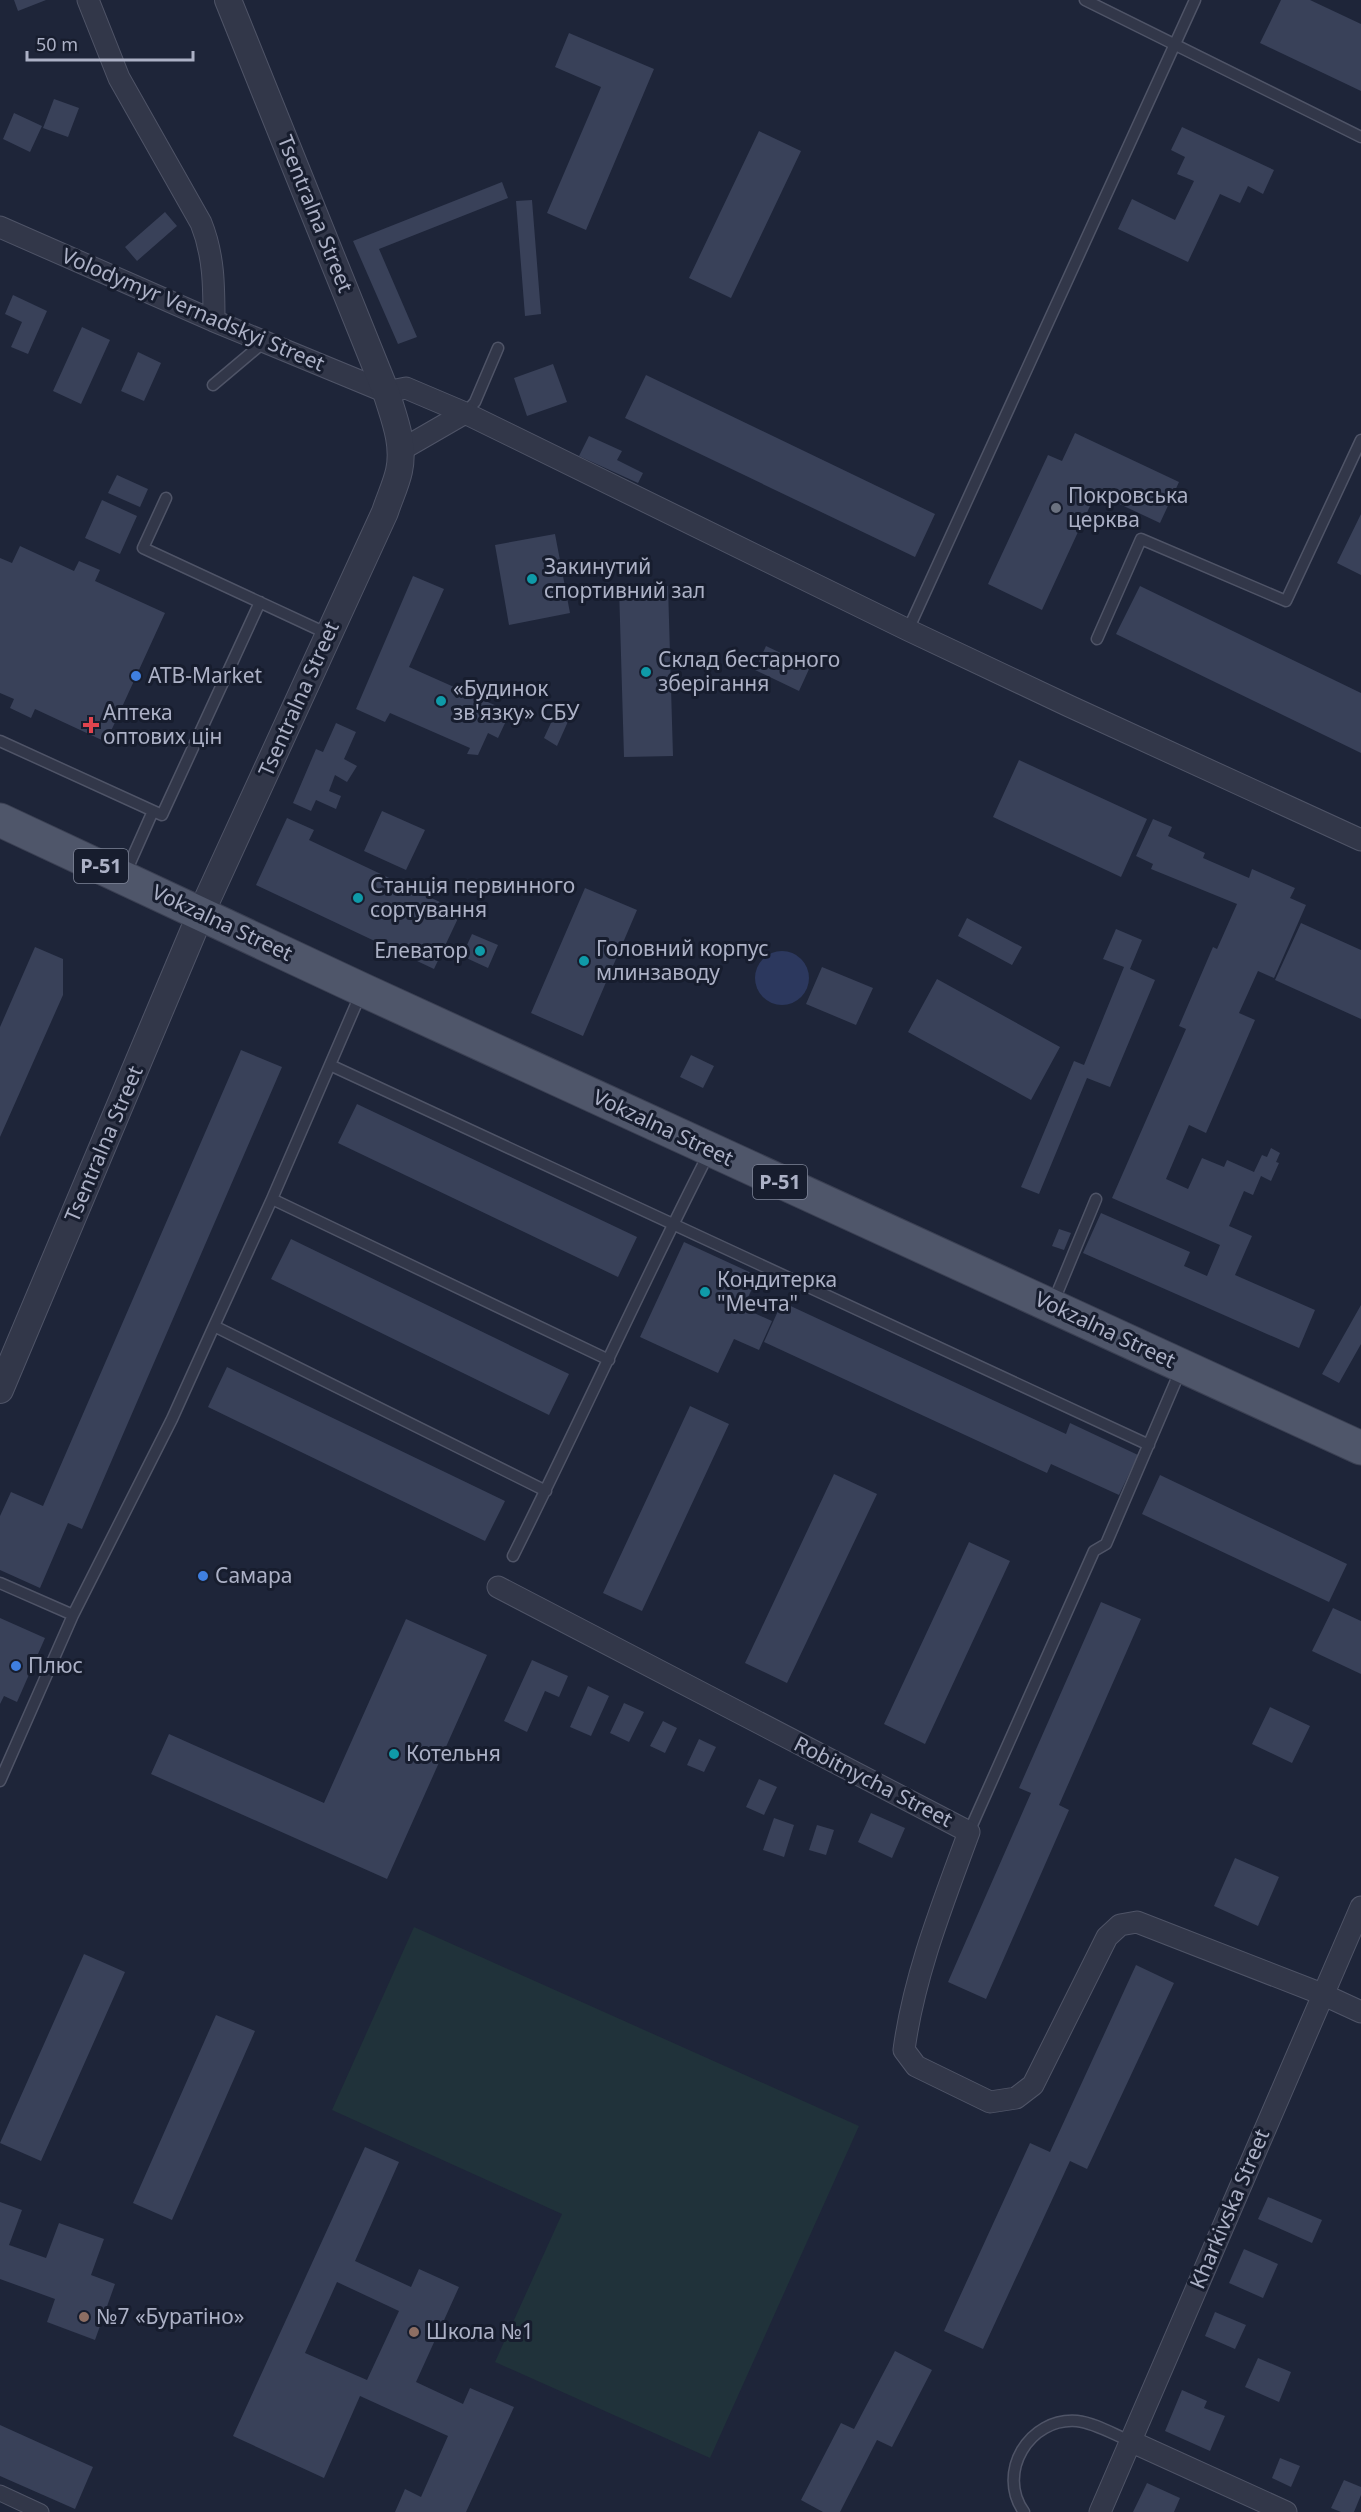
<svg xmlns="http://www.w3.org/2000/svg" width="1361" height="2512" font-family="'Noto Sans',sans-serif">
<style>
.green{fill:#20323a}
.water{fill:#2c385e}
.building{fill:#394159;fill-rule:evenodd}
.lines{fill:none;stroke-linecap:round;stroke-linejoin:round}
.service-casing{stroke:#4f5467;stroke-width:13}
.pedestrian-casing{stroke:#4f5467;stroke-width:17}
.minor-casing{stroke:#4f5467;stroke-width:23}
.tertiary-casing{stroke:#4f5467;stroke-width:28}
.primary-casing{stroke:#3b4053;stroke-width:35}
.service{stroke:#323749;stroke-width:10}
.pedestrian{stroke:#323749;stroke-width:15}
.minor{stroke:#323749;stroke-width:21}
.tertiary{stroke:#323749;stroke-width:26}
.primary{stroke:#4f566a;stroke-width:33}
.worship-dot{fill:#6b7280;stroke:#171d2e;stroke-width:2}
.culture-dot{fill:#0f9aa8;stroke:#171d2e;stroke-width:2}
.shop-dot{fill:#3f7fe0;stroke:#171d2e;stroke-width:2}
.health-dot{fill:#e0444e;stroke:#171d2e;stroke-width:2}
.education-dot{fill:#8d6e63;stroke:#171d2e;stroke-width:2}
.labels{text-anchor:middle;stroke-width:6;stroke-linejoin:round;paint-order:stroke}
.shield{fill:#171d2e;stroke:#7f8598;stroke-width:1.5}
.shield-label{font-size:20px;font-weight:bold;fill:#acb1c6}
.street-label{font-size:21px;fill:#acb1c6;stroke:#171d2e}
.poi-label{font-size:21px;fill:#acb1c6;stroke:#171d2e;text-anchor:start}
</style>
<rect width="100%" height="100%" fill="#1e2539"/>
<path class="green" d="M414,1927L859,2126L710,2458L495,2362L562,2214L332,2110Z"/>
<path class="water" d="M755 978a27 27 0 1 1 54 0a27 27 0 1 1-54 0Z"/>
<path class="building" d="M14,0H46L18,11Z
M1281,0H1310L1361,24V91L1260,43Z
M569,33L654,69L586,230L547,213L601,87L555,67Z
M54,99L79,108L68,137L43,128Z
M14,113L42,126L30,152L3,139Z
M1182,127L1274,170L1263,194L1248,186L1240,203L1220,194L1188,262L1118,229L1132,199L1175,220L1194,181L1177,174L1185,157L1171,150Z
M759,131L801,151L731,298L689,278Z
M502,182L508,198L379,249L417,337L398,344L353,241Z
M532,200L541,314L525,316L516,201Z
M165,212L177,226L137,261L125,247Z
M13,295L47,311L28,354L11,347L22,322L5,314Z
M82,327L110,340L81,404L53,391Z
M138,352L161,363L144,401L121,391Z
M553,364L567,402L527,416L514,378Z
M646,375L935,514L915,557L625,418Z
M1075,433L1179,482L1160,523L1096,493L1042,610L988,584L1048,455L1062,461Z
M589,436L622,451L617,460L643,473L638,483L579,456Z
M117,475L148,489L140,507L108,493Z
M102,500L137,516L120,554L85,538Z
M1361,514V575L1337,563Z
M555,534L570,613L509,625L495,545Z
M20,546L74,571L79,561L100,570L95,581L165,613L106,742L35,709L31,718L10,708L14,699L0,693V558L12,563Z
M413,576L444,589L409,667L499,707L495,716L506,721L498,738L488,733L478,755L467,754L470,748L390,713L385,722L356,709Z
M668,586L673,756L624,757L619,587Z
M1140,586L1361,693V753L1116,634Z
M766,646L810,667L799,691L755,670Z
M556,712L570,717L557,746L544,738Z
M336,723L356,732L344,759L357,766L347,782L335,775L329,791L341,796L336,809L316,800L311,811L293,803L316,749L323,752Z
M1019,760L1147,819L1121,877L993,817Z
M382,811L425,830L406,870L364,851Z
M287,818L314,830L309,840L461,912L434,969L256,885Z
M1153,819L1172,827L1168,836L1205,853L1203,858L1249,878L1252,869L1295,888L1290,898L1306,905L1274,978L1258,971L1239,1013L1255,1020L1206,1133L1189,1125L1166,1179L1188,1189L1202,1158L1224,1167L1227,1160L1254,1172L1262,1155L1267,1157L1271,1148L1280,1153L1276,1162L1279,1163L1271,1181L1261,1176L1253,1195L1244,1191L1229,1226L1252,1236L1235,1275L1315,1310L1299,1348L1083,1253L1101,1213L1190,1252L1184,1266L1207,1276L1220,1245L1112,1198L1186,1029L1179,1026L1213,947L1217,949L1237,904L1151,869L1153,864L1136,856Z
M585,888L637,910L583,1036L531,1013Z
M967,918L1022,947L1012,965L958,936Z
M1301,923L1361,950V1019L1275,980Z
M1116,929L1142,940L1130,969L1155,980L1110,1087L1087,1078L1039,1194L1021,1187L1074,1061L1084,1065L1124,967L1103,959Z
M472,934L498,945L488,968L462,956Z
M35,947L63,959V995L0,1137V1027Z
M822,967L873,988L856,1025L806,1004Z
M937,979L1060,1047L1031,1100L908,1032Z
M241,1050L282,1067L82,1529L68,1523L40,1588L0,1570V1516L11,1492L43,1506Z
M691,1055L714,1066L703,1088L680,1077Z
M357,1104L637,1237L618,1277L338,1143Z
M1059,1229L1071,1233L1064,1250L1052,1246Z
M291,1239L569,1374L549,1415L271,1279Z
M684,1242L758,1276L743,1308L772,1321L759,1350L734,1339L718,1373L640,1337Z
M782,1302L1066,1434L1070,1423L1138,1455L1119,1495L1051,1464L1047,1473L764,1342Z
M1361,1305V1344L1339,1383L1322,1374Z
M227,1367L505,1501L485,1541L208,1407Z
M690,1406L729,1424L642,1611L603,1593Z
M834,1474L877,1494L787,1683L745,1663Z
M1160,1475L1347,1564L1329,1602L1142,1514Z
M969,1542L1010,1561L925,1744L884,1724Z
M1101,1602L1141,1619L1059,1805L1069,1810L986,1999L948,1982L1031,1793L1019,1788Z
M1333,1608L1361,1621V1674L1312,1651Z
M0,1618L45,1638L17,1702L4,1696L0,1704Z
M406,1619L487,1655L387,1879L151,1774L169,1734L324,1803Z
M532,1660L568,1676L559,1697L545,1691L527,1732L504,1721Z
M588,1686L609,1696L591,1736L570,1727Z
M624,1703L644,1712L629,1742L610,1733Z
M1270,1707L1310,1726L1292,1763L1252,1744Z
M663,1721L677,1728L665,1753L650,1746Z
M699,1739L716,1747L704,1772L687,1765Z
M759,1779L777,1787L764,1815L746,1807Z
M871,1813L905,1828L892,1858L858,1842Z
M774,1818L794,1825L784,1857L763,1850Z
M817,1825L834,1830L826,1855L809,1850Z
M1235,1858L1279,1877L1258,1926L1214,1906Z
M84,1954L125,1972L41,2161L0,2143Z
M1136,1965L1174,1983L1087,2169L1070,2161L983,2349L944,2331L1030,2143L1050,2152Z
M216,2015L255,2031L172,2220L133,2203Z
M365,2147L399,2162L355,2261L411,2287L419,2269L459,2287L416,2382L463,2404L470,2388L514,2407L466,2512H395L405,2489L421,2497L448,2436L360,2396L324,2478L233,2436ZM337,2282L399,2311L367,2380L305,2353Z
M1268,2197L1322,2220L1312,2243L1258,2219Z
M0,2202L22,2210L9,2245L46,2258L59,2223L104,2239L91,2275L115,2284L95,2340L47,2322L55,2299L0,2279Z
M1244,2249L1278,2264L1263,2298L1229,2283Z
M1215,2312L1246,2325L1235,2349L1205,2336Z
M895,2351L932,2370L892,2447L877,2440L840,2512H823L801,2500L841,2423L854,2429Z
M1258,2358L1291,2372L1279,2402L1245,2387Z
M1182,2390L1207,2401L1204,2408L1225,2416L1210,2451L1165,2431Z
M0,2425L93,2467L75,2509L0,2476Z
M1280,2458L1300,2466L1291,2487L1272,2478Z
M1344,2480L1361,2487V2495L1354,2512H1341L1331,2508Z
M1147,2483L1180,2498L1174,2512H1133Z"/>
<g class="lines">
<defs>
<path id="service" d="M1085,0L1361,137
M213,385L264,342
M465,413L475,402L498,348
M166,498L143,548L328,634
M908,630L1195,0
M1097,639L1141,539L1286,601L1361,440
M0,741L162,815L260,602
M125,874L153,811
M361,993L272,1199L214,1326L546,1491
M330,1065L1149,1445
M272,1199L609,1360
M1053,1303L1096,1199
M513,1556C580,1422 641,1286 709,1153
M0,1583L73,1615L172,1419L214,1326
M0,1781L73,1615
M969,1832L1094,1551L1106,1544L1181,1369
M1024,2512C996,2473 1029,2417 1077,2421C1095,2423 1113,2434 1130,2441"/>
<path id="pedestrian" d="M0,2493L41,2512"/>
<path id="minor" d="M88,0L119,78L201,223C214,255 214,287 214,321
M0,227L214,321L386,392L406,388L465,413L908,630L1069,706L1361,840
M401,450L465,413
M498,1587L969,1832C943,1903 914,1975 904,2050L916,2066L990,2102L1016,2098L1033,2085L1107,1937L1120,1925L1137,1922L1322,1994L1361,2012
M1130,2441L1286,2512
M1100,2512L1361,1907"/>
<path id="tertiary" d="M0,1390L201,913L385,512C389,499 396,485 399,471C405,444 394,418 386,392L228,0"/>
<path id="primary" d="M0,820L363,990L1361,1448"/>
</defs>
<use href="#service" class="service-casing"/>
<use href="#pedestrian" class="pedestrian-casing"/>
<use href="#minor" class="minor-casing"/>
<use href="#tertiary" class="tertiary-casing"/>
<use href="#primary" class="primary-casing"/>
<use href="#service" class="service"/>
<use href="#pedestrian" class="pedestrian"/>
<use href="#minor" class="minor"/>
<use href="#tertiary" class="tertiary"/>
<use href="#primary" class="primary"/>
</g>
<circle class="worship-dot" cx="1056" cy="508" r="6"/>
<g class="culture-dot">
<circle cx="532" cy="579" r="6"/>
<circle cx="646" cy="672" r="6"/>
<circle cx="441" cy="701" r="6"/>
<circle cx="358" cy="898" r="6"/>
<circle cx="480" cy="951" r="6"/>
<circle cx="584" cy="961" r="6"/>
<circle cx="705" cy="1292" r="6"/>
<circle cx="394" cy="1754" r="6"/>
</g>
<g class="shop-dot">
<circle cx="136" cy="676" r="6"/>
<circle cx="203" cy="1576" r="6"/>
<circle cx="16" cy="1666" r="6"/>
</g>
<path class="health-dot" d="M88 716h6v6h6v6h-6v6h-6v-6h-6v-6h6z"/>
<g class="education-dot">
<circle cx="84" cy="2317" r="6"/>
<circle cx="414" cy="2332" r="6"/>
</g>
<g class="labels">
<g class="shield">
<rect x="74" y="849" width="54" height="34" rx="4.5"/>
<rect x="753" y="1165" width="54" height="34" rx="4.5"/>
</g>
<g class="shield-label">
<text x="101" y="873">Р-51</text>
<text x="780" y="1189">Р-51</text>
</g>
<g class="street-label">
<text transform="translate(315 214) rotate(68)" y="7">Tsentralna Street</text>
<text transform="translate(193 310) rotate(23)" y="7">Volodymyr Vernadskyi Street</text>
<text transform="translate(299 699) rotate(-66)" y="7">Tsentralna Street</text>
<text transform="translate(222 923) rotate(25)" y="7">Vokzalna Street</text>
<text transform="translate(663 1128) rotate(25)" y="7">Vokzalna Street</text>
<text transform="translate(104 1144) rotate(-67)" y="7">Tsentralna Street</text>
<text transform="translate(1105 1330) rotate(25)" y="7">Vokzalna Street</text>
<text transform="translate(873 1782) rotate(27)" y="7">Robitnycha Street</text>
<text transform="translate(1230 2209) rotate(-67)" y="7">Kharkivska Street</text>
</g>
<g class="poi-label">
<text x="1068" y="503">Покровська<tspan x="1068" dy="24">церква</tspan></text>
<text x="544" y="574">Закинутий<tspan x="544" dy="24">спортивний зал</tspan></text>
<text x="658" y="667">Склад бестарного<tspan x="658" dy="24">зберігання</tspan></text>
<text x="148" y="683">ATB-Market</text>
<text x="453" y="696">«Будинок<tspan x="453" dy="24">зв'язку» СБУ</tspan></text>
<text x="103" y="720">Аптека<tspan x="103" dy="24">оптових цін</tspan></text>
<text x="370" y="893">Станція первинного<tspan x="370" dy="24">сортування</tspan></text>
<text x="596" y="956">Головний корпус<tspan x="596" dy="24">млинзаводу</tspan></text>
<text x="468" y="958" text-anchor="end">Елеватор</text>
<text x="717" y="1287">Кондитерка<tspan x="717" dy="24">"Мечта"</tspan></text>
<text x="215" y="1583">Самара</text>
<text x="28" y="1673">Плюс</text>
<text x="406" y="1761">Котельня</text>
<text x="96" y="2324">№7 «Буратіно»</text>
<text x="426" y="2339">Школа №1</text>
</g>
</g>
<path d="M27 51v9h166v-9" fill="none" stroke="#acb1c6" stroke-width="3"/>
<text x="36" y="51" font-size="18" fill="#acb1c6" stroke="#171d2e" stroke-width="4.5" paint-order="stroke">50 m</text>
</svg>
